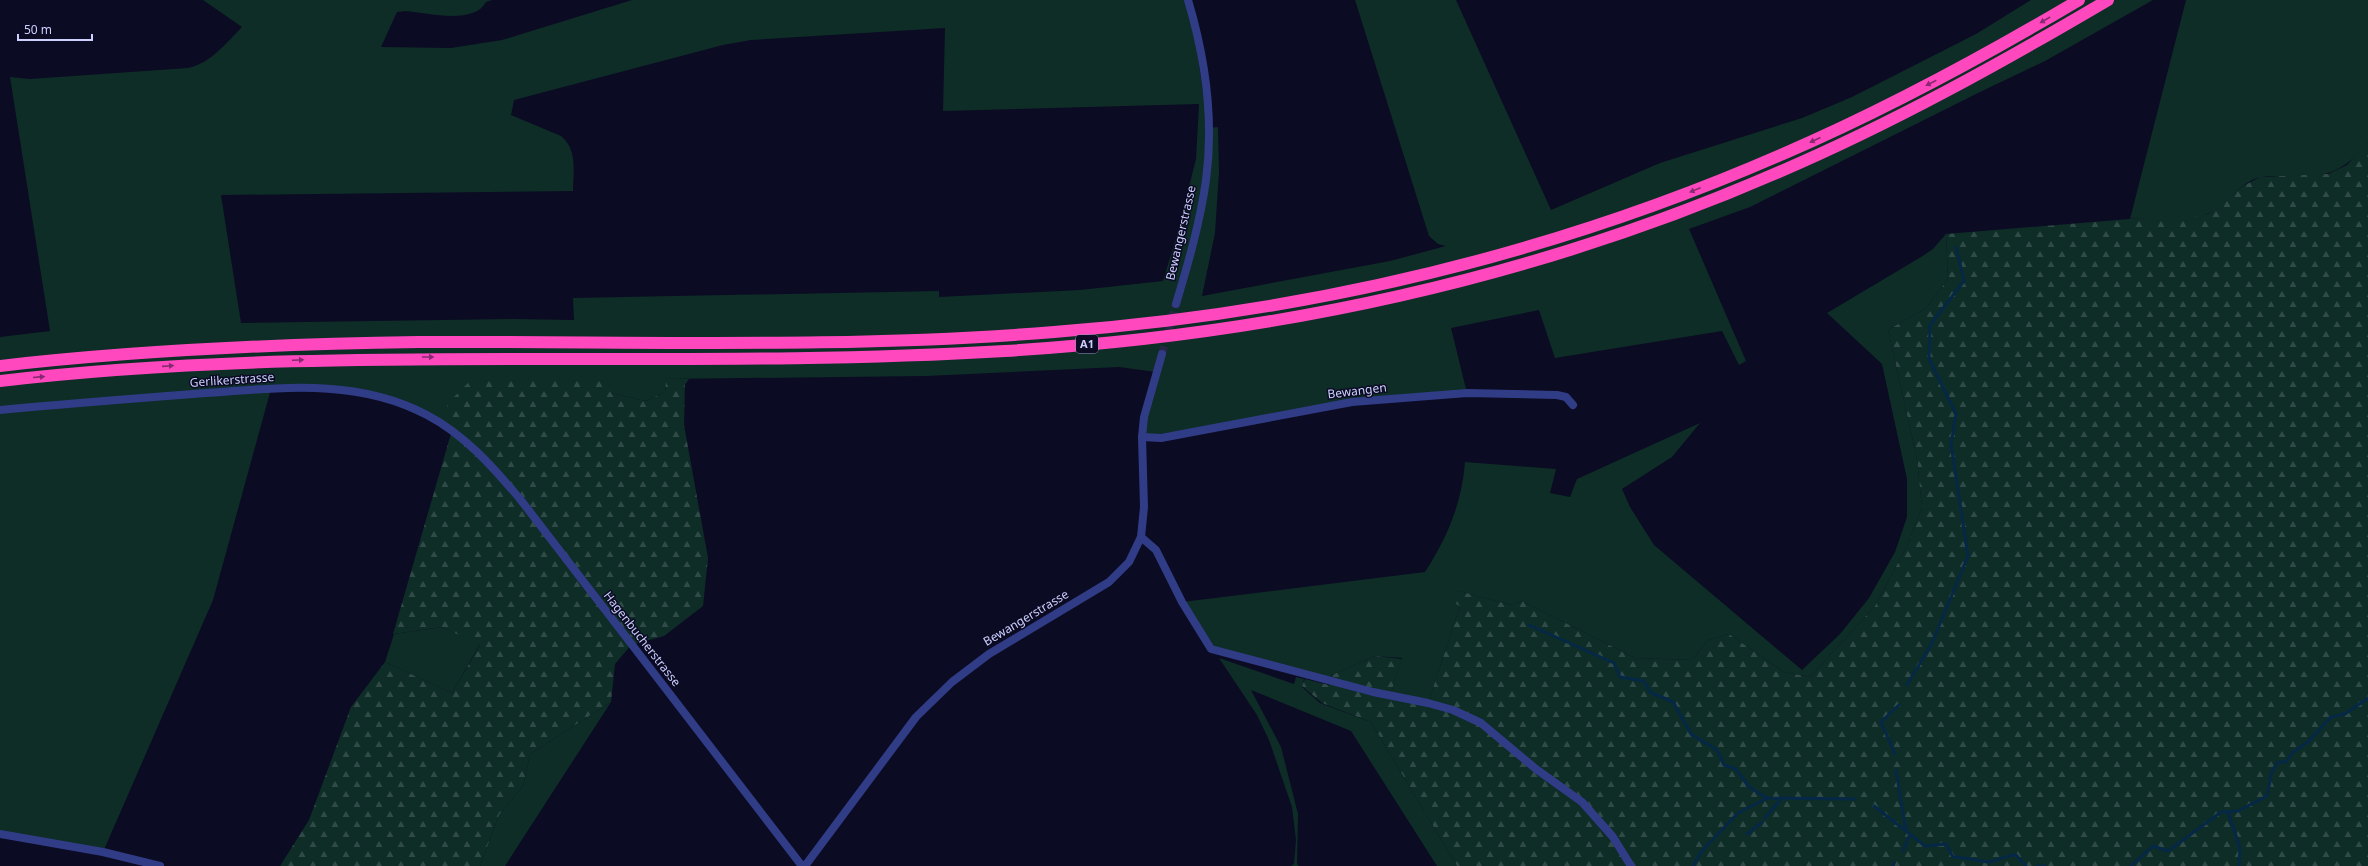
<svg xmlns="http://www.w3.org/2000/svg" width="2368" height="866" font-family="'Noto Sans',sans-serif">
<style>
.green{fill:#0e2d27;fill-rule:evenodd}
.forest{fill:url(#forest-firs)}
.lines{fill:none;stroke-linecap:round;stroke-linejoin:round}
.stream{stroke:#062847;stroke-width:3}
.tertiary-tunnel{stroke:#282844;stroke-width:8;stroke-dasharray:8 4;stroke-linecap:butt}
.minor{stroke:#313c87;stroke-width:8}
.tertiary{stroke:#313c87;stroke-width:8}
.motorway{stroke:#ff48bd;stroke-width:12}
.oneway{fill:#852a70}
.labels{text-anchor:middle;stroke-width:3;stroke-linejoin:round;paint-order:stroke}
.shield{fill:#0b0b23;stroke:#9394bd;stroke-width:1}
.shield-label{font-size:11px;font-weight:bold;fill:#cdcfff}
.street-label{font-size:12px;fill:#cdcfff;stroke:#0b0b23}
</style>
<defs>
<pattern id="forest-firs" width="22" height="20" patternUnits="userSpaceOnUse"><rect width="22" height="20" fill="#0e2d27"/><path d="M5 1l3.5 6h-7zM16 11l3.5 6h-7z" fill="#304a47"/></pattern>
</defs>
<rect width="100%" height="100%" fill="#0b0b23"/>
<path class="green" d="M203,0H492L486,2C474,25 428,13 406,11L397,12L381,47L451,48L502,40L632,0H1188L1192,15L1208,128L1218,127L1219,172L1215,233L1202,296L1390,261L1446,246L1438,244L1429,236L1355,0H1456L1551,210L1660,163L1802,118L1852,97L1976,34L2031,0H2153L2045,61L1980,92L1750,207L1689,229L1746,361L1739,365L1722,331L1555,358L1539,310L1451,328L1467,393L1352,402L1142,437L1156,372L1119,367L926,376L666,379L665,392L646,401L611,393L452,430L366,392L271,389L213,600L103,852L0,834V337L50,331L10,77L30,79L188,68C211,63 225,44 242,27ZM945,28L943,111L1199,104L1196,159L1177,235L1163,281L1080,290L939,297V291L573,298L574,320L514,319L241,323L221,195L573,191C573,172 578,150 561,136L511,115L514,100L723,45L751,40Z
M2186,0H2368V142C2350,166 2329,178 2298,177C2286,177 2273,175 2261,177C2241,181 2227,204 2209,213C2190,223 2151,218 2130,219Z
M1946,234L1948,279L1926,308L1888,330L1917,459L1922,508L1907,546L1875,606L1810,677L1784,672L1729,634L1708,640L1692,660L1635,658L1522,601L1511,605L1459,591L1460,606L1429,700L1391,693L1402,658L1375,656L1332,675L1331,678L1211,649L1182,602L1425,572C1447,538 1462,503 1465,462L1556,469L1550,493L1570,497L1577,479L1700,423L1672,457L1622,489L1630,507L1654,545L1802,670L1840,634L1869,598L1895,552L1907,517V479L1882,364L1827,313L1921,257L1933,249Z
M442,627L480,644L452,693L385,662L394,634Z
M1219,658L1294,684L1296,677L1304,679L1302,687L1320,703L1371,722L1457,866H1437L1351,731L1251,690L1281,747L1298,814L1297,864L1299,866H1291L1294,864L1296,840L1292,807L1269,740L1257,715Z
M611,702L505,866H480L499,815L523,786L530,754Z"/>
<path class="forest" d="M2368,142V866H1457L1371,722L1322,703L1302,686L1305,679L1329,685L1332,675L1375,656L1402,659L1390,696L1428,703L1460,606L1456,604L1459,591L1511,605L1522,601L1635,658L1692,660L1708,640L1729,634L1784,672L1810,677L1875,606L1907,546L1922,508L1917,459L1888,330L1926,308L1948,279L1946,234L2130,219L2195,217L2208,214L2243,186L2260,177L2328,174L2347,165Z
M602,379L611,393L646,401L665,392L666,379H689L685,384L684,425L708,558L703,606L664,636L631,645L615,664L611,702L530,754L523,786L499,815L480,866H280L309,820L351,707L385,662L452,693L480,645L442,627L393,634L452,430L447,404L471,380Z"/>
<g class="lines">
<path class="stream" d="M1529,625L1614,663L1620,677L1644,681L1650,692L1673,702L1691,734L1717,750L1724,765L1736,769L1749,787L1767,798L1855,799
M1907,685L1932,643L1968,556L1951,444L1956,414L1929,359L1930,325L1964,281L1956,247
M1895,754L1881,722L1899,705
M1896,770L1906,831
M1874,806L1925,846L1946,844L1953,857C1965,857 1976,861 1988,862C1994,862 2006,855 2016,855L2026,866
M2228,812L2240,848L2239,866
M1738,813L1767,798
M1765,818L1782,798
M1747,834L1762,822
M1903,851L1910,834
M1693,866L1701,852L1736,815
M1893,866L1894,863
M2037,866H2045
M2131,866L2153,846L2168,851L2221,812L2238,811L2267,796L2272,771L2278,762H2286L2293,752L2309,741L2331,717L2345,714L2368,698"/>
<path class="tertiary-tunnel" d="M1162,354L1176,304"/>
<path class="minor" d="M1142,437L1161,438L1352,402L1467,393L1557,395L1566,397L1573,405
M1141,537L1156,550L1182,602L1211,649L1373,692L1428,703L1453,710L1481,723L1536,769L1582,802L1613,837L1631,866
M0,834L103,852L160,866"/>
<path class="tertiary" d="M1176,304C1188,264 1200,223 1206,180C1214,121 1205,57 1188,0
M0,410C64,404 128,399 193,394C272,389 354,376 427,415C465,435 493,467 520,499L802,866
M805,866L916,717L952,682L989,654L1109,582L1129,562L1141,537L1144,507L1142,437L1144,417L1162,354"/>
<path class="motorway" d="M0,366C139,350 279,344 419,342C631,341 843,349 1054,332C1305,313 1552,255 1783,154C1885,110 1983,57 2079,0
M0,381C334,342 670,371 1005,351C1271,335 1534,279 1779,172C1893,123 2001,63 2108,0"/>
</g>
<defs><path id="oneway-solid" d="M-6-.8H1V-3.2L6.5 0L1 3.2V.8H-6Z"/></defs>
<g class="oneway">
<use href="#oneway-solid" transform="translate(2045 20) rotate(150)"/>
<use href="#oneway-solid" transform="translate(1931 83) rotate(153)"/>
<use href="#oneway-solid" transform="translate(1815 140) rotate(155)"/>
<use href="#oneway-solid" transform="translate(1695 190) rotate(158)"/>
<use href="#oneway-solid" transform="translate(428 357)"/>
<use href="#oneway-solid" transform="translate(298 360) rotate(-2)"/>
<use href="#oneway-solid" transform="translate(168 366) rotate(-4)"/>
<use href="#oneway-solid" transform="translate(39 377) rotate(-5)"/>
</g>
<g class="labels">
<rect class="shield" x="1076" y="335" width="22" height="18" rx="3"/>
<g class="shield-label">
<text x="1087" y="348">A1</text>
</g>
<g class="street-label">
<text transform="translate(1181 233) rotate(-77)" y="4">Bewangerstrasse</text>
<text transform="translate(232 380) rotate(-4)" y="4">Gerlikerstrasse</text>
<text transform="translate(1357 391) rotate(-7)" y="4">Bewangen</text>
<text transform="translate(1026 618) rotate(-31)" y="4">Bewangerstrasse</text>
<text transform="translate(642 639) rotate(52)" y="4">Hagenbucherstrasse</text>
</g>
</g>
<path d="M18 34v6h74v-6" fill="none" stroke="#cdcfff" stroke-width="2"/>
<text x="24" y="34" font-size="12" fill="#cdcfff" stroke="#0b0b23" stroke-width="3" paint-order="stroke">50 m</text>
</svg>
